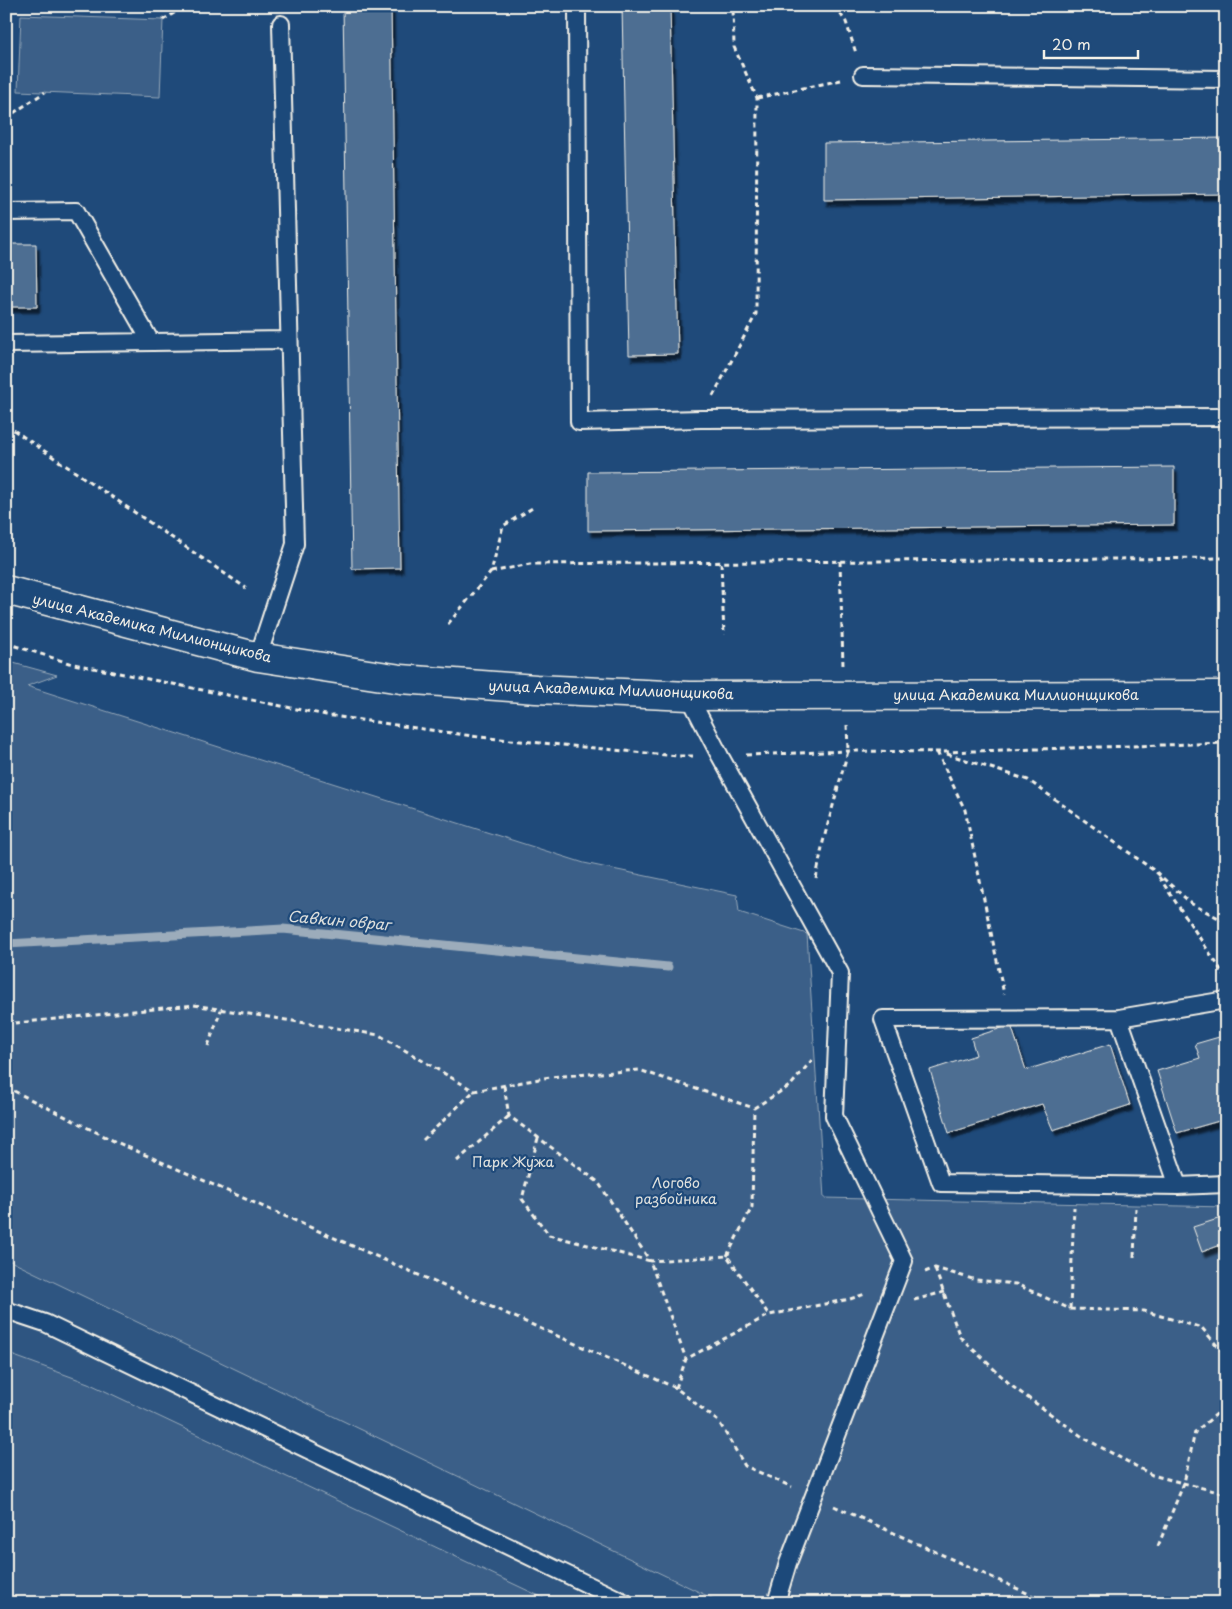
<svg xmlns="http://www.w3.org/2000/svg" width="1232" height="1609" font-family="'Playpen Sans',sans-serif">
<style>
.built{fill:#2d5581}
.green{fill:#3a5f88;stroke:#97a8b8}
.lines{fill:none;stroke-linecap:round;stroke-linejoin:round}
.stream{stroke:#9cacbb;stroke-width:9}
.building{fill:#4d6e92;stroke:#f4f1e8;filter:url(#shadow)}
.service-casing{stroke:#f4f1e8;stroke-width:20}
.tertiary-casing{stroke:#f4f1e8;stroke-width:31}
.path{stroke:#f4f1e8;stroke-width:3;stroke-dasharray:5 4;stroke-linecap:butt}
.service{stroke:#1f4a7a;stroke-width:16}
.tertiary{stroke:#1f4a7a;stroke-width:28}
.labels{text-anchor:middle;stroke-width:4.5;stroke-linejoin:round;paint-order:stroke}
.street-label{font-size:14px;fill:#f4f1e8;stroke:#1f4a7a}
.park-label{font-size:14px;fill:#e1e2de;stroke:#1f4a7a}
.water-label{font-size:15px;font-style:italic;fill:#dee0dd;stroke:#1f4a7a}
</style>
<defs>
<filter id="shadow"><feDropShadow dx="3" dy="5.5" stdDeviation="1" flood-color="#0009"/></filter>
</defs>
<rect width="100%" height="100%" fill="#1f4a7a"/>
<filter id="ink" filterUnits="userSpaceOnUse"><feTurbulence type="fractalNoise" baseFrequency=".02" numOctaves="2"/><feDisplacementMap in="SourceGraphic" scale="10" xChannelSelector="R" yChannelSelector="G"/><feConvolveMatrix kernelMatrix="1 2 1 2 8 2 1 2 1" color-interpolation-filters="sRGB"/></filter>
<g filter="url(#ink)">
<path class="built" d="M6,1257L741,1603H6Z"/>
<path class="green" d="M21,15L163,20L160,97L18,91Z
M6,661L57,675L27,686L584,863L737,895L739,912L807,934L824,1198L1226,1207V1603H722L6,1259Z
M6,1353L88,1383L554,1603H6Z"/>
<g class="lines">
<path class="stream" d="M6,944L283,929L668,967"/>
</g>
<path class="building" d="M343,6H391L400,568L352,569Z
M622,6H670L678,354L629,355Z
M1226,138V194L824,200V143Z
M6,244H36L37,307H6Z
M1174,467V525L588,531V472Z
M1011,1025L1026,1070L1110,1044L1130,1105L1053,1130L1042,1104L949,1133L930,1070L976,1055L971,1038Z
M1226,1035V1119L1177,1133L1157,1071L1200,1058L1195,1044Z
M1221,1218L1226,1232V1243L1202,1252L1193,1227Z"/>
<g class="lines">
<defs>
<path id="service" d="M577,6L579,422L701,419L1226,417
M863,75L1226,79
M6,212L76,211L151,342
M6,344L289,340
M258,657L295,544L281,24
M689,696L720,756L840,973L834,1116L904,1261L788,1563L776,1603
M1226,1000L1119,1018L883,1019L941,1183L1178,1186L1226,1184
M1119,1018L1178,1186
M6,1310L45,1323L626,1603"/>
<path id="tertiary" d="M6,590L258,657L401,679L536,689L689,696L1226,695"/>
</defs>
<use href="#service" class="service-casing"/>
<use href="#tertiary" class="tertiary-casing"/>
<path class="path" d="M835,6L846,22L856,53
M163,20L185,6
M757,98L841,80
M6,118L45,92
M713,396L756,314L757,98L734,47L733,6
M6,425L246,588
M840,561L843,666
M721,563L724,635
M491,572L530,564L1226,558
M448,624L491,572L503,526L534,507
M6,643L69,663L326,715L479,737L677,756H693
M937,752L965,810L1004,994
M947,754L1028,780L1156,872L1192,904L1226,922
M746,755L848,751L943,752L1226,743
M1159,877L1225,976
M816,879L823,842L848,751L847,724
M6,1024L194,1005L379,1035L474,1091L550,1077L639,1070L754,1108L791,1085L812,1060
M208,1046L221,1010
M504,1086L509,1116L598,1182L650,1261L727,1256L769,1315L850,1299L865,1294
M6,1087L116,1142L676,1388L719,1422L745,1466L792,1487
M538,1138L522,1199L549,1235L650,1261L686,1359
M423,1140L474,1091
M457,1161L509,1116
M727,1256L752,1207L754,1108
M1134,1257L1136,1208
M935,1269L960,1337L1013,1387L1084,1438L1152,1475L1226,1494
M925,1272L935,1268L976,1280L1016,1284L1070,1309L1144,1311L1202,1328L1226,1356
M914,1300L944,1292
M1070,1309L1074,1207
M676,1388L686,1359L769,1315
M834,1506L1049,1603
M1158,1546L1184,1483L1195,1432L1226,1406"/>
<use href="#service" class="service"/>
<use href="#tertiary" class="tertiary"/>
</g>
</g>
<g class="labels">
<g class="street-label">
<text transform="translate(152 628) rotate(14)" y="5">улица Академика Миллионщикова</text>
<text transform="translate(611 690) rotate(2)" y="5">улица Академика Миллионщикова</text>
<text x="1016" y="700">улица Академика Миллионщикова</text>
</g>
<g class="park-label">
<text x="513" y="1167">Парк Жужа</text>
<text x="676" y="1188">Логово<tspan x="676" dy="16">разбойника</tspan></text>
</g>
<g class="water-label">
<text transform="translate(339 921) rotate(5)" y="5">Савкин овраг</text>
</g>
</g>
<rect width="1232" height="1609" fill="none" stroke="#1f4a7a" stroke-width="25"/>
<rect x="12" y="12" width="1207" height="1584" fill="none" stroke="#f4f1e8" stroke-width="2" filter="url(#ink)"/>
<path d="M1044 50v8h94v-8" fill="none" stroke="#f4f1e8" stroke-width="2.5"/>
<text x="1052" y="50" font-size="15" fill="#f4f1e8" stroke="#1f4a7a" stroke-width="4" paint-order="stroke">20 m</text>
</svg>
